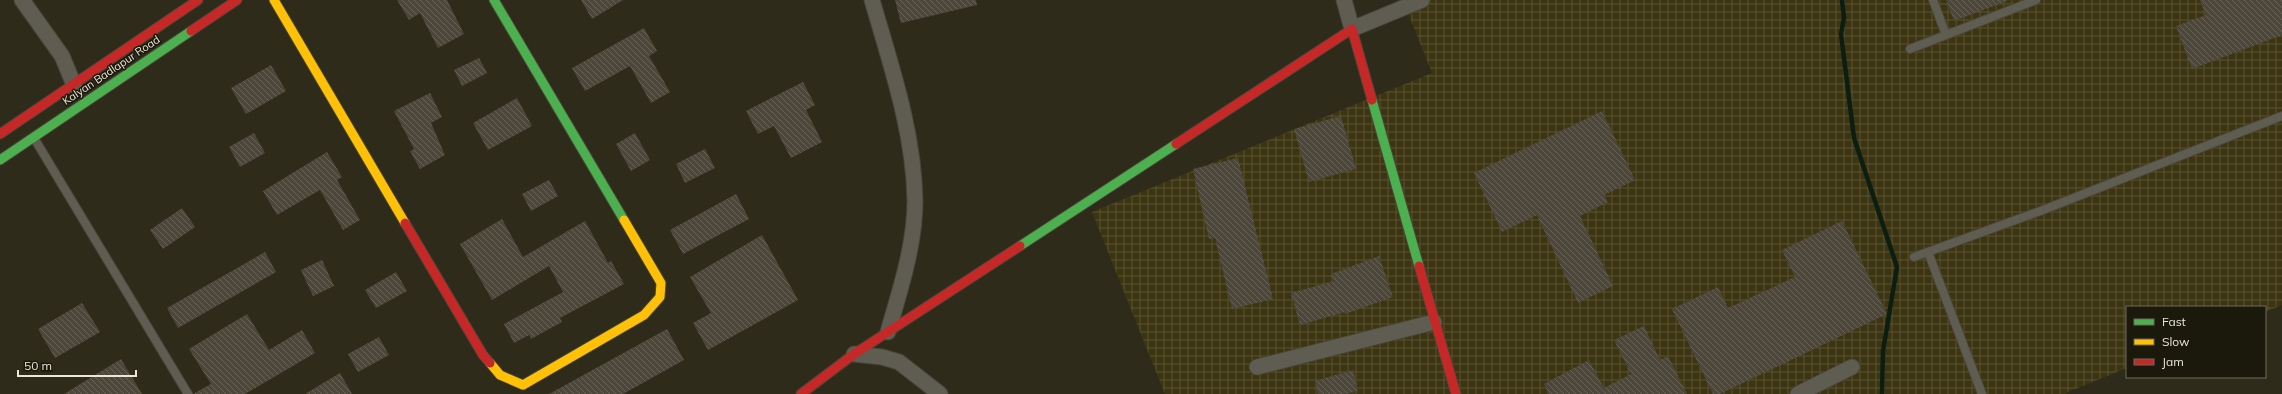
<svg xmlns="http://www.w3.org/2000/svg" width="2282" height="394" font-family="Mulish,sans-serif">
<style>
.industrial{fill:url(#industrial-grid)}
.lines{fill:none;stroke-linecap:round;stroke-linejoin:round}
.stream{stroke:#0b1e11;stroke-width:4.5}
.building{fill:url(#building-back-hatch)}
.lane-casing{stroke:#494539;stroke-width:10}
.street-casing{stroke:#494539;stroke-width:17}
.fast-casing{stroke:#494539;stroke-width:11}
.slow-casing{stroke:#494539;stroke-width:11}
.jam-casing{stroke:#494539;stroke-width:11}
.lane{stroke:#5f5d51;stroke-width:8}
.street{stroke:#5f5d51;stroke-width:15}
.fast{stroke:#4caf50;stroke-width:9}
.slow{stroke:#ffc107;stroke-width:9}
.jam{stroke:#c62828;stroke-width:9}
.labels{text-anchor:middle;stroke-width:3;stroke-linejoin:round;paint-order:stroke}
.street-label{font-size:11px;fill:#ebe7d6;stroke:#1b180c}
</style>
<defs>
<pattern id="industrial-grid" width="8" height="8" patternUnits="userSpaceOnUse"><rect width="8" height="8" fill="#3d3512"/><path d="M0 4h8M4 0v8" fill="none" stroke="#595234"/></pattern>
<pattern id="building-back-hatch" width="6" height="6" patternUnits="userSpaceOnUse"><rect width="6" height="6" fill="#4c473a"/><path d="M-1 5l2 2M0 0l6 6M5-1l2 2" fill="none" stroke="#666256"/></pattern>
</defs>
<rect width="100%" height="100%" fill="#2e2b1b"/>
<path class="industrial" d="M1403,0H2282V305L2265,312V307H2127V368L2063,394H1165L1092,212L1432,73Z"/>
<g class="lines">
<path class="stream" d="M1842,0L1844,18L1841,34L1854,138L1897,267L1883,351L1882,394"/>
</g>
<path class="building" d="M397,0H447L464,34L438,48L420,13L409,20Z
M581,0H623L592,19Z
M895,0H976L977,5L901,23Z
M1946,0H2007V1L1954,21Z
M2200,0H2282V35L2192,69L2176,26L2206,15Z
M644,28L657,51L649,56L670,92L651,103L630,66L585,91L572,68Z
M479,58L487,73L462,86L454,70Z
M271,65L286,91L246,114L231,88Z
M803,82L815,105L806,110L822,142L791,158L774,126L758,134L746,111Z
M430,93L442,117L431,123L445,155L420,169L410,151L414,149L394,111Z
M517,98L532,126L488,150L473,123Z
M1602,111L1635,180L1604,195L1608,202L1580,216L1613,286L1578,303L1537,215L1502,232L1474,173Z
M1341,116L1356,169L1309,182L1294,129Z
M254,133L265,153L240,167L229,147Z
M635,133L650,160L631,171L616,144Z
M705,149L715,168L685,183L676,164Z
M327,152L342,177L337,180L360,220L343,230L320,190L277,215L263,191Z
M1238,158L1273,299L1232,309L1215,238L1209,239L1193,169Z
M549,180L558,196L531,211L522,194Z
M736,194L749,219L683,254L670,230Z
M182,208L195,227L163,249L150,230Z
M502,219L523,257L585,221L608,263L611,261L624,284L560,318L562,322L531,339L529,335L514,343L504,324L563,292L549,266L492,300L460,244Z
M1842,221L1887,314L1720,394H1713L1672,309L1718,287L1728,308L1795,277L1782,250Z
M762,235L798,300L708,350L693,323L711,313L690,277Z
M265,252L276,272L178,328L167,308Z
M1379,256L1393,297L1345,314V312L1300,325L1291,293L1334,281L1331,274Z
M322,260L334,286L313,296L301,270Z
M396,272L407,291L376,308L365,290Z
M82,303L100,332L55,358L38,329Z
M247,314L269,350L302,330L315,353L245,394H193L211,384L189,349Z
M1644,326L1660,360L1668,356L1687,394H1549L1544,384L1589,360L1604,388L1631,374L1614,340Z
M667,329L684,360L623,394H549Z
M379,337L389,355L358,372L348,354Z
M121,359L142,394H64Z
M1353,370L1358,391L1346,394H1318L1315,381Z
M340,373L352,394H305Z"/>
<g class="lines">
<defs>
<path id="lane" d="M1933,0L1946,35
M1910,49L2036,0
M34,138L188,394
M1928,252L1982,394
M1914,257L2043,210L2282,116"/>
<path id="street" d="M22,0L62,56L74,85
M872,0C891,66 914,132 915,201C915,245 900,290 888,332
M1344,0L1352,29L1422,0
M854,354L882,357L899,362L940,394
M1257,367L1434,322
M1798,394L1852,367"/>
<path id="fast" d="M494,0L624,220
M1372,100L1419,266
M0,160L191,31
M1020,246L1176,144"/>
<path id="slow" d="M274,0L405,223
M490,363L500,375L523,385L644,315L660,297L661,283L624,220"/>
<path id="jam" d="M191,31L237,0
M0,134L198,0
M1176,144L1352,29L1372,100
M405,223L483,355L490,363
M1419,266L1456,394
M801,394L854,354L1020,246"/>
</defs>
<use href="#lane" class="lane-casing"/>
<use href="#street" class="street-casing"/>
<use href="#fast" class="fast-casing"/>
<use href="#slow" class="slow-casing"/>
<use href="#jam" class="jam-casing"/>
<use href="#lane" class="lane"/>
<use href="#street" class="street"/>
<use href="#fast" class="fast"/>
<use href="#slow" class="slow"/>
<use href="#jam" class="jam"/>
</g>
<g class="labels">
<g class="street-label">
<text transform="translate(111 70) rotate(-34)" y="4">Kalyan Badlapur Road</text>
</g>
</g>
<rect x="2126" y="306" width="140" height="72" fill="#1b180c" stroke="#6e6b5d"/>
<rect x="2134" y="319" width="20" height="6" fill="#4caf50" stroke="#6e6b5d"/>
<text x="2162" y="326" font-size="12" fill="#ebe7d6">Fast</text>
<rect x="2134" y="339" width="20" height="6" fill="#ffc107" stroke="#6e6b5d"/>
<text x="2162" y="346" font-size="12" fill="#ebe7d6">Slow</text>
<rect x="2134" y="359" width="20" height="6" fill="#c62828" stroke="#6e6b5d"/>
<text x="2162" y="366" font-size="12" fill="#ebe7d6">Jam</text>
<path d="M18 370v6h118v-6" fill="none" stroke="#ebe7d6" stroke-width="2"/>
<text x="24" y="370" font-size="12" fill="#ebe7d6" stroke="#1b180c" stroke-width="3" paint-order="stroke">50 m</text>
</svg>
